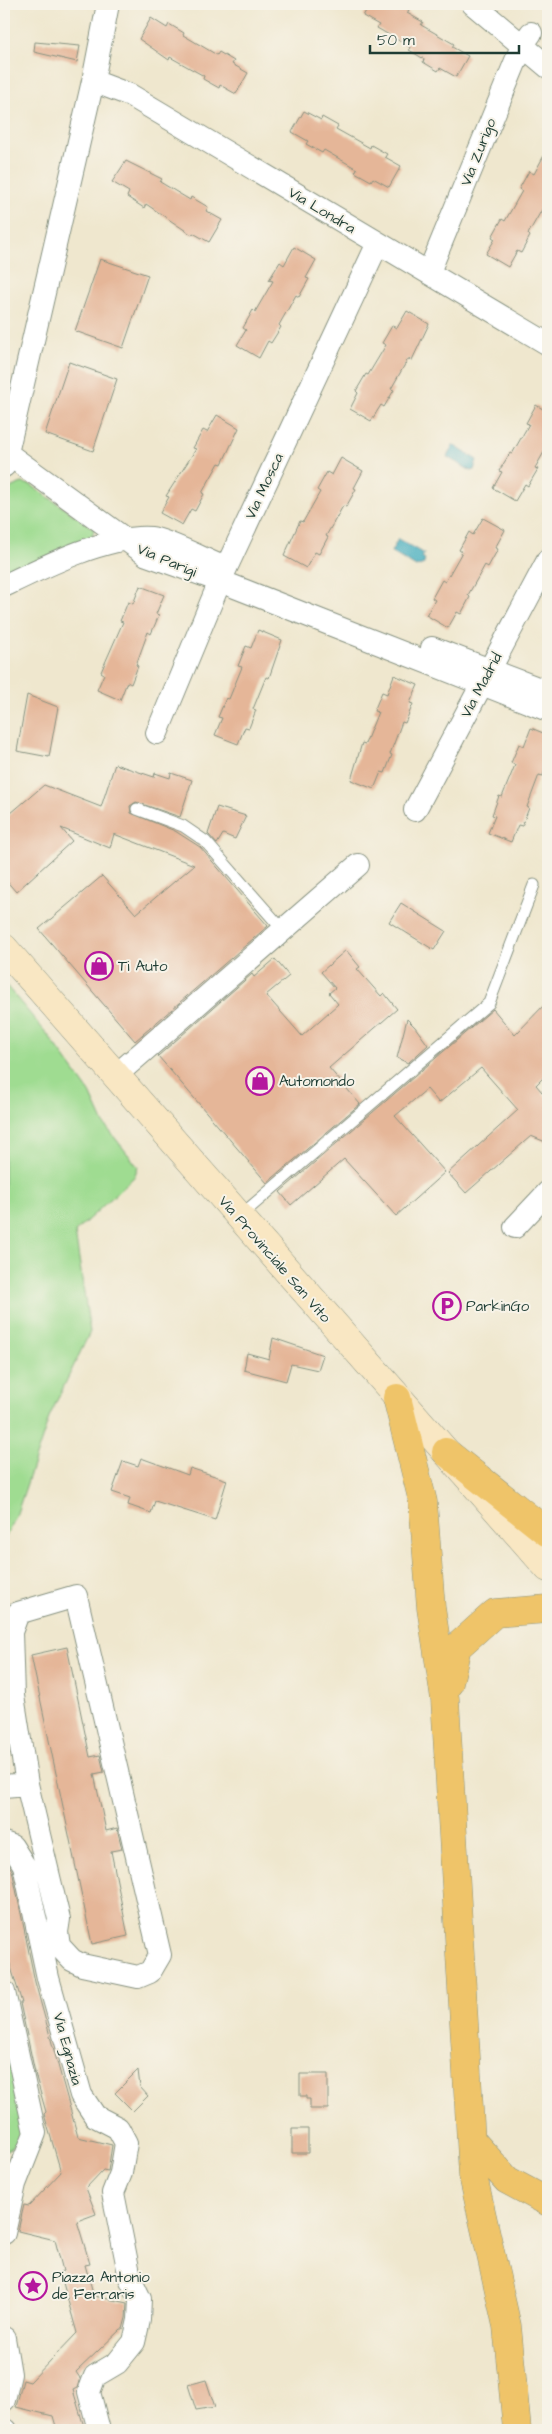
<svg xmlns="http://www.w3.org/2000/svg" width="552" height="2434" font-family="'Architects Daughter',sans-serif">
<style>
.green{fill:#9fdc91;stroke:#5f8c62}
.water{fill:#3facbe;stroke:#2f7479}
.building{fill:#e5b698}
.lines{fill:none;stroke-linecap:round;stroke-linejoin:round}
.service-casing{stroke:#879281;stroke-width:13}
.minor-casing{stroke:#879281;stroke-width:24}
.secondary-casing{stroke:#879281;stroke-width:29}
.trunk-casing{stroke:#879281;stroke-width:29}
.service{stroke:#fff;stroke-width:11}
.minor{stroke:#fff;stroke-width:22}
.secondary{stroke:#f9e7c3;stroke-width:28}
.trunk{stroke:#efc469;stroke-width:28}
.labels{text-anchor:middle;stroke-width:4;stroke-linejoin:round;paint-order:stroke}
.street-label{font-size:15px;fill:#1f3d34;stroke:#f7f3e8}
.poi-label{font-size:15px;fill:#1f3d34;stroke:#f7f3e8;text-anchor:start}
</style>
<rect width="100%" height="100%" fill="#f7f3e8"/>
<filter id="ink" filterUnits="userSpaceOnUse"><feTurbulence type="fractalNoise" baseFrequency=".02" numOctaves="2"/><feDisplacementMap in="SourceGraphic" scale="10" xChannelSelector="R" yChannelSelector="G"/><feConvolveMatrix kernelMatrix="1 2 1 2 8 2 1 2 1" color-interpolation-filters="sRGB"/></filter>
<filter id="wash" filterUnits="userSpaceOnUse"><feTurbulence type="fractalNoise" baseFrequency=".0096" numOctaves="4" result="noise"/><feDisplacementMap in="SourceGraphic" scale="20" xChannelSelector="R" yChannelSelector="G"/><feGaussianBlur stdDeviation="1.12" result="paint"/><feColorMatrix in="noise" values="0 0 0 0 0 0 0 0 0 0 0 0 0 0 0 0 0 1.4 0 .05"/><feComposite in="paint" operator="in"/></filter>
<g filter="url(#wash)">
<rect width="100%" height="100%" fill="#efe7ce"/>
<path class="green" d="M22,483L31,485L94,529L92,537L4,577V496L12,487Z
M4,983L48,1035L90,1093L104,1124L138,1167L134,1177L75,1232L90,1332L50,1415L15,1519L4,1540Z
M4,2041C8,2059 28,2118 23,2133C21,2142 12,2148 4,2151Z"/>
<path class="water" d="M453,445L477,460L474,470L471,471L447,457Z
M398,539L424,554L422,557L425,559L424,564L416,567L391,552Z"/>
<g id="blocks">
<path class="building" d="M370,4H399L409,10L407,13L423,22L421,25L454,44L452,47L468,56L456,77L440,68L438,71L423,62L424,59L409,50L410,47L377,28L379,25L363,16Z
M151,18L167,28L169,24L184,33L183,35L217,55L219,52L234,61L232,64L248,73L236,94L220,85L219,88L203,79L204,76L170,57L169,60L139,39Z
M35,42L80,46L77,62L34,52Z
M304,111L321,120L322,117L338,126L336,129L370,148L371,145L387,154L385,157L401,166L389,187L373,178L371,181L355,172L357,169L324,150L322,153L306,144L308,141L292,132Z
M548,148V199L528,234L530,236L521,253L517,251L508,267L486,254L495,239L492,237L502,219L505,221L522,191L519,189L529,171L534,174Z
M126,161L162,179L160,182L190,200L191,197L208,207L206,211L222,220L209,242L193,233L192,235L146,204L144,208L127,197L129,192L112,182Z
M294,247L316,260L306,278L309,279L299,297L296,295L279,325L281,327L271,343L268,341L259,358L237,345L246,330L243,328L253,310L255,312L273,281L269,280L280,262L284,265Z
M100,259L148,275L123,348L75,331Z
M407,311L429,324L412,360L408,359L391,389L394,390L384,407L381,405L371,421L350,409L358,393L356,391L366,374L368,375L386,345L382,343L392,326L397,328Z
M69,362L117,379L93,451L45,434Z
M536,405L548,412V445L535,468L538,469L528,486L525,484L515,501L493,488L502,472L499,471L510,453L512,454L529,424L526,423Z
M217,415L239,428L222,464L219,463L202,493L204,494L195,511L191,509L182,525L160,513L169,497L166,496L196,449L193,448L203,430L207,432Z
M341,458L363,471L354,488L356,489L346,507L343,506L326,536L328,537L319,554L315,552L306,568L284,556L300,521L303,522L320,492L317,490L327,472L332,475Z
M483,518L505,530L495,548L498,549L488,567L485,565L468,595L470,597L461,614L457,612L448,628L426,615L435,600L432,598L442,580L445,582L462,552L459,550L469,532L473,535Z
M140,586L164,595L156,614L159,615L151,634L148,632L136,665L138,666L131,684L127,682L120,700L97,690L104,674L101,672L123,622L120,621L128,602L133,604Z
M258,630L282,640L269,678L266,677L253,709L256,710L249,728L245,727L238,744L215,735L222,718L218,717L226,698L229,699L242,667L238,666L246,646L251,648Z
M394,675L418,685L410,703L413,704L405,723L402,722L390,754L392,755L385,773L381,772L374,789L351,780L362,743L365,744L378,712L374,711L382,692L387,694Z
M27,695L58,707L49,757L17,751Z
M531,728L548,735V762L543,776L539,775L527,807L529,808L522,826L518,825L511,842L488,833L495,816L492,815L499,796L502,797L515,765L511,763L519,744L524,746Z
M115,764L154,777L155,773L170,778L171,773L192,780L180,817L136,802L130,806L131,813L175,831L200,847L268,926L135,1041L39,929L102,876L136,914L194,865L114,834L110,848L61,828L72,841L16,892L4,878V819L44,785L101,807Z
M217,807L246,816L235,839L223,834L217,844L208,834Z
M401,903L446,931L434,950L389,922Z
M346,950L360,967L357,969L381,996L384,993L397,1009L329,1068L360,1104L267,1183L158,1056L252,974L254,977L275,959L289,976L266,995L302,1036L338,1004L329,993L335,988L321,972Z
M548,1001V1073L536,1085L548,1099V1143L531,1136L466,1193L448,1173L518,1110L481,1068L439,1103L427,1089L395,1116L445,1172L396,1216L344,1159L291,1205L280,1192L493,1009L515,1035Z
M407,1019L415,1027L428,1045L408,1063L397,1058Z
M273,1338L323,1355L318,1370L291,1364L286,1381L244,1370L247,1353L269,1359Z
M141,1458L188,1475L190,1468L227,1480L215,1520L155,1501L151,1513L128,1505L130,1498L112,1492L123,1461L138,1466Z
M67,1647L90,1757L100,1755L104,1772L94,1774L106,1831L117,1828L122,1849L111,1851L128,1936L92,1944L31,1655Z
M4,1858L12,1870L35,1982L78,2137L112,2145L108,2171L103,2170L86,2188L96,2214L77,2221L90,2264L85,2265L94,2296L127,2303L126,2318L123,2329H121L76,2372L80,2378L77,2388L73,2390L85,2430H57L53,2416L16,2407L23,2380L30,2382L77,2333L60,2272L63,2271L55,2240L18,2231L24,2205L29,2206L61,2172L44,2114L46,2112L36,2077L20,2003H22L4,1945L7,1943L4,1932Z
M138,2070L140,2087L148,2096L133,2111L115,2093Z
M300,2074H328V2109H310V2099H306V2096H300Z
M292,2129H308V2153H292Z
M206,2380L215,2407L196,2410L188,2385Z"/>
</g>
</g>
<g filter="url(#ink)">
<use href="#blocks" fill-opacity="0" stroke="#879281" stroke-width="1"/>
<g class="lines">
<defs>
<path id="service" d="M137,809L183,826L205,841L283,930
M239,1217L489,1003L534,885"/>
<path id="minor" d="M473,4L548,67
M93,81L130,95L548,344
M429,272L522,46L531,33
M8,454L147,555L220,581L548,710
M4,466L93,81L108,4
M4,586C43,567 107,535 151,538C164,539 204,559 218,565
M432,648L548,692
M157,733L220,581L378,243
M415,810L548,560
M115,1076L358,865
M515,1227L548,1192
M76,1596L160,1955L150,1972L138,1977L82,1965L72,1960L59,1946L57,1932L59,1919L27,1784L13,1696L11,1632L18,1613Z
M4,1786L27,1784
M4,1843L12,1846L24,1865L48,1978L81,2095L95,2116L118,2128L126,2143L121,2173L113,2193L130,2278L140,2299L139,2320L134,2342L117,2363L95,2376L89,2392L99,2430
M4,1992L35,2133L15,2184L4,2233
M4,2338L10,2374L4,2400
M4,2430H5"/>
<path id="secondary" d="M4,948L548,1568"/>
<path id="trunk" d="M397,1398L423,1502L431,1608L445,1699L473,2176L507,2326L517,2430
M446,1452L548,1533
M449,1683L457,1647L495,1613L548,1609
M472,2141L507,2180L548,2202"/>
</defs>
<use href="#service" class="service-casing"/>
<use href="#minor" class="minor-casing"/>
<use href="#secondary" class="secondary-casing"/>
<use href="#trunk" class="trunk-casing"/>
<use href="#service" class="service"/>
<use href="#minor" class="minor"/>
<use href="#secondary" class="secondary"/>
<use href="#trunk" class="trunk"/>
</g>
</g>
<defs>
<symbol id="shop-ring" viewBox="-11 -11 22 22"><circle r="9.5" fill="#f7f3e8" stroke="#b5179e" stroke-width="1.5"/><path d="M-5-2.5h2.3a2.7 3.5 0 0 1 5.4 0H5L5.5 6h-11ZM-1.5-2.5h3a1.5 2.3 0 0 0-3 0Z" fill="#b5179e"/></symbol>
<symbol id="parking-ring" viewBox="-11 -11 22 22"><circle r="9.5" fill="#f7f3e8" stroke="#b5179e" stroke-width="1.5"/><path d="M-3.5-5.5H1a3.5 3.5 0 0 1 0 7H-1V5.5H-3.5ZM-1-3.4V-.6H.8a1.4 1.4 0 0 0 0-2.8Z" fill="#b5179e"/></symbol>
<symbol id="sight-ring" viewBox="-11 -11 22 22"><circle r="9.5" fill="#f7f3e8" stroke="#b5179e" stroke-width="1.5"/><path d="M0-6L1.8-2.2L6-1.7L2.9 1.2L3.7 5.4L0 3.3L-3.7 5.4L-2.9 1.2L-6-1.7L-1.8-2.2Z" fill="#b5179e"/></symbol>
</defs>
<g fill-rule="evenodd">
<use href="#shop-ring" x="83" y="950" width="32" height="32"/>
<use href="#shop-ring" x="244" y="1065" width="32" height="32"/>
<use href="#parking-ring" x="431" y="1290" width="32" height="32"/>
<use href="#sight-ring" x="17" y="2270" width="32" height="32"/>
</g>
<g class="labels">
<g class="street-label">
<text transform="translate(478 152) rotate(-68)" y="5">Via Zurigo</text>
<text transform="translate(322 210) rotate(31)" y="5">Via Londra</text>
<text transform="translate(264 486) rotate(-65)" y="5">Via Mosca</text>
<text transform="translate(167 560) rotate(23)" y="5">Via Parigi</text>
<text transform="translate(481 685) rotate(-62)" y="5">Via Madrid</text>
<text transform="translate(275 1259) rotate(49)" y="5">Via Provinciale San Vito</text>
<text transform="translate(68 2049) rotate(75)" y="5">Via Egnazia</text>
</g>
<g class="poi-label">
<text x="118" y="971">Ti Auto</text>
<text x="279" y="1086">Automondo</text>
<text x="466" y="1311">ParkinGo</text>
<text x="52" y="2282">Piazza Antonio<tspan x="52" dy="17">de Ferraris</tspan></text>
</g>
</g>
<rect width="552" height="2434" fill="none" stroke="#f7f3e8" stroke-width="20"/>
<path d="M370 45v8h149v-8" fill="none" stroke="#1f3d34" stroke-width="2.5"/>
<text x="377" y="45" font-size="15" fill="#1f3d34" stroke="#f7f3e8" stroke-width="4" paint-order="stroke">50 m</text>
</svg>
